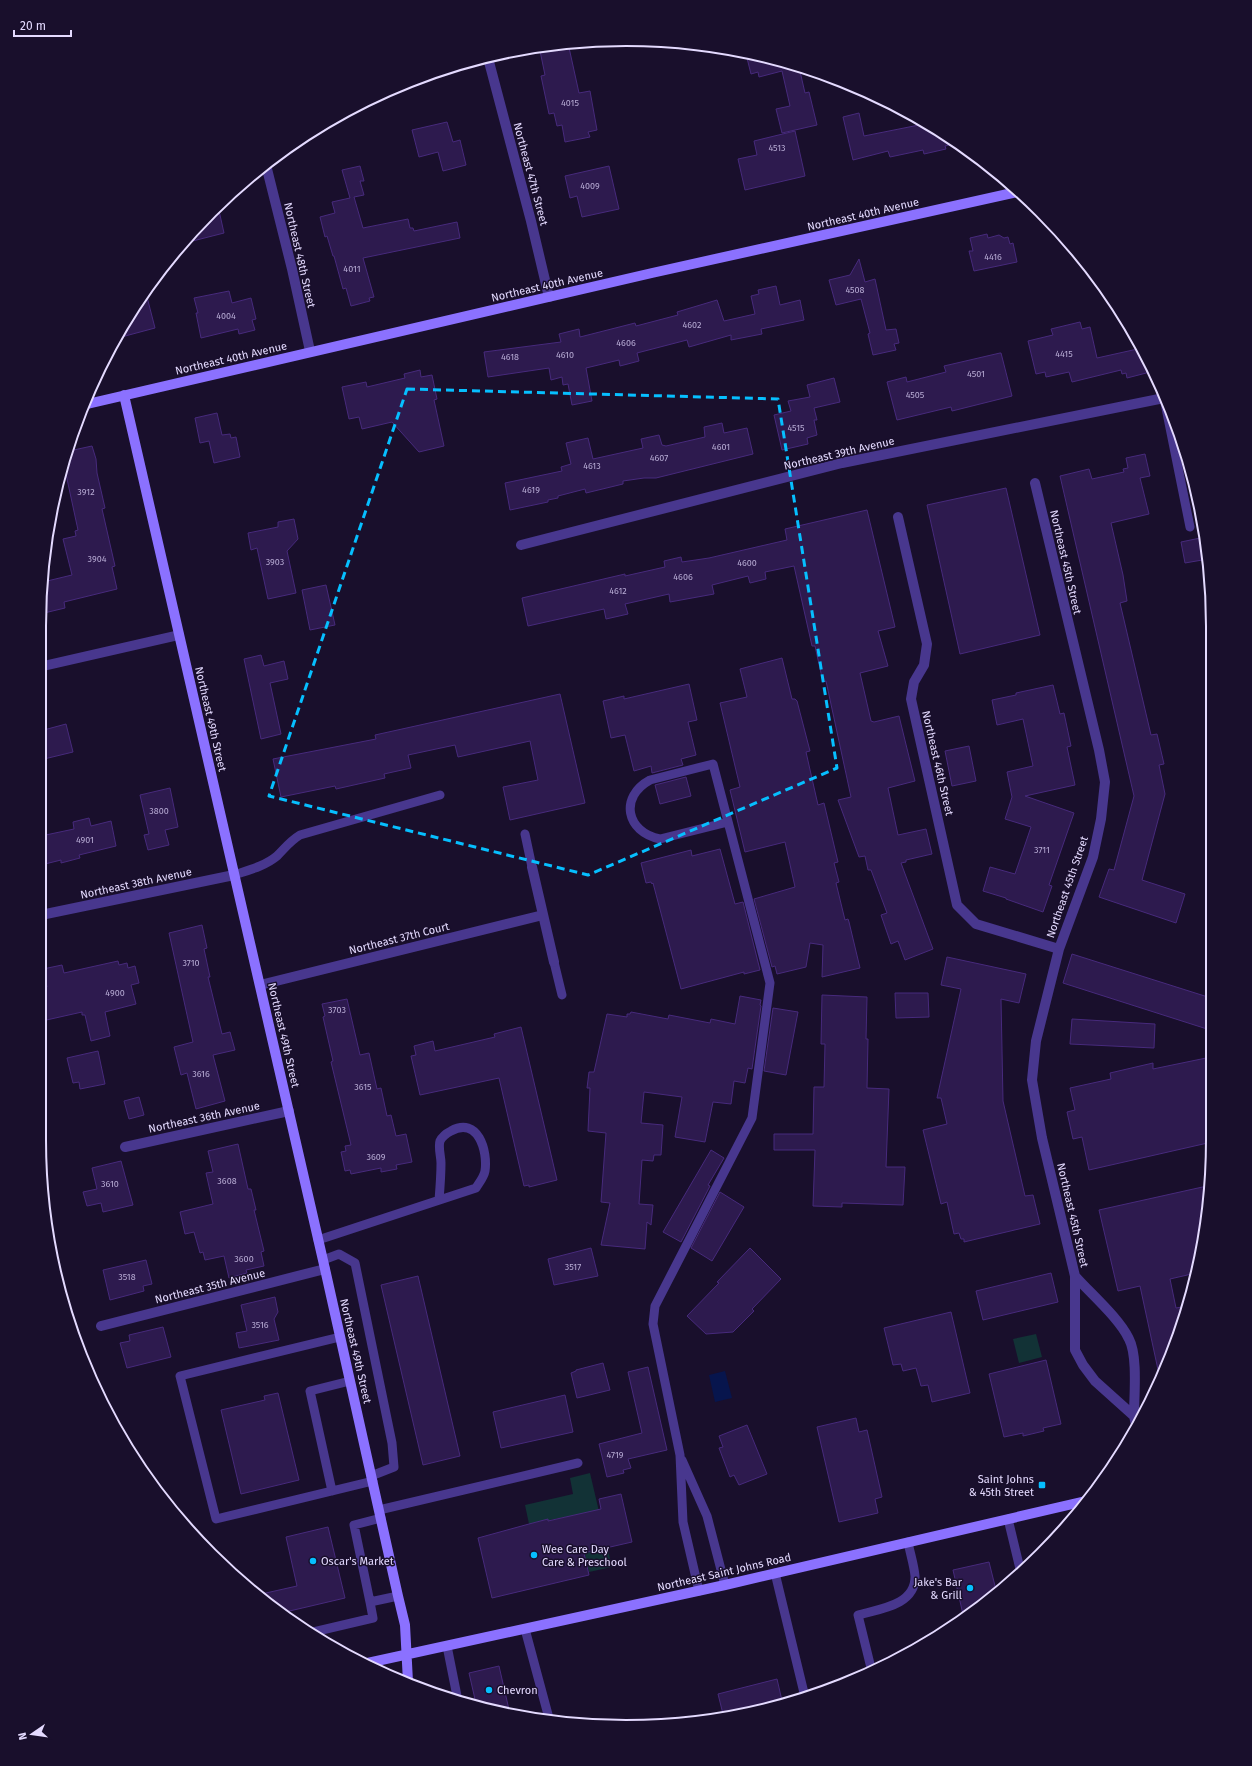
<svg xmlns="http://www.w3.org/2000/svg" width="1252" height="1766" font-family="'Fira Sans',sans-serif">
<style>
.green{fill:#123236}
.water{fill:#07154d}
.building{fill:#2d1a4e;stroke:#472a7c}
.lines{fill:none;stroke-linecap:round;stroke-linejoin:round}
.lane{stroke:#48378e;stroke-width:9}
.street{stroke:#48378e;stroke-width:10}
.secondary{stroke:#8b71ff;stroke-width:10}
.marked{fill:none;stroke:#06bfff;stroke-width:3;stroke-dasharray:8 5;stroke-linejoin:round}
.poi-dot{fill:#06bfff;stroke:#190f2c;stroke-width:1.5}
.labels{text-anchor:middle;stroke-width:3;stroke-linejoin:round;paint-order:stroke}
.number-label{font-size:9px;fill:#b6aad3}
.street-label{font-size:11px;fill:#e4daff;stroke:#190f2c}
.poi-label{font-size:11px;fill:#e4daff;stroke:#190f2c;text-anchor:start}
.rim{fill:none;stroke:#e4daff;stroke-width:2}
</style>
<rect width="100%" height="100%" fill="#190f2c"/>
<path class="green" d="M1036,1334L1042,1357L1019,1363L1013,1339Z
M590,1473L612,1567L589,1572L576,1515L529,1524L525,1505L573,1494L570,1478Z"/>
<path class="water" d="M725,1371L732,1398L715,1402L709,1375Z"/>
<path class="building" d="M568,43L579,93L590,91L597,130L588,132L590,137L565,142L562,125L557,126L554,113L549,114L541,76L545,75L539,46L550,44Z
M746,54L778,59L799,67L805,93L809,92L817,125L782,133L776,109L790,106L782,71L759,77L758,72L751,74Z
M859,113L864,136L924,124L956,143L945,146L946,149L924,154L923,150L890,157L888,151L853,160L843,117Z
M447,122L453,142L460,140L466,165L443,171L438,152L419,157L412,130Z
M795,131L805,176L745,190L738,159L757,155L754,141Z
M360,166L364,181H360L364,195L354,197L363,228L408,219L410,228H413L414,231L457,222L460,238L363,258L374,297L369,298L370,301L351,306L346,288L343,289L334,256H333L327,236L325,237L320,217L335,213L332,202L350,198L342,170Z
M609,166L619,209L582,217L577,196L570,198L565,176Z
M218,206L224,233L181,244L185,239Z
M987,234L988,238L999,235L1004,238L1008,237L1010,244L1013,243L1017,262L974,271L969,251H973L970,238Z
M859,259L865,282L875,279L886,330L896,329L899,343L894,344L896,350L873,355L868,334L870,333L861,299L836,305L829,280L850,275Z
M776,286L780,305L800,300L804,320L761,329L762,334L731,340V335L689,347L687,340L637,353L639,361L620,366L619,360L586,368L592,401L572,405L568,384L563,385L562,377L551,380L549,368L488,377L484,352L561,342L559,334L579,329L580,337L635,323L636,326L678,315L677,312L717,300L724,321L755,314L751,296L759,294L758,290Z
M229,291L232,303L251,298L256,319L252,320L255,330L239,334L238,329L201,338L196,313H198L194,298Z
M146,293L155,328L114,339L118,332Z
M1080,322L1082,329L1090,327L1097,358L1142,348L1154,371L1127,378L1126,373L1122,374L1121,370L1072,382L1069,372L1046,377L1045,372L1036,374L1028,341L1053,335L1051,329Z
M1000,353H1001L1012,396L952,411L951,407L897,420L887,382L906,377L907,382L946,372L944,366Z
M420,370L421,377L432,375L437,399L434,400L444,446L419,452L392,422L362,429L359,417L349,419L342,387L366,382L367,387L405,378L404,374Z
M834,378L840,402L814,408L817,420H814L817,435L807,438L808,444L782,450L774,415L791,411L788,401L810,397L807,385Z
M217,413L222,435L230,434L231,438L236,437L240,457L214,463L209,441L200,443L195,418Z
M722,423L724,433L747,428L753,454L656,478H644L623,481V484L586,493L585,489L558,496V498L548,500V502L510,510L505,483L562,471L561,467L571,464L566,443L588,438L593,459L643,448L641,439L659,435L662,445L666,446L705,437L704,427Z
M92,446L96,459L97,473L105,508L102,509L115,566L112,567L117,589L64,602L65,608L40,614L43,582L72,575L63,539L76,536L75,531L78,530L64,465L69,451Z
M1145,454L1150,476L1140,478L1149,514L1111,523L1123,575L1127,601L1120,603L1151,735L1157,734L1164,764L1159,765L1165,794L1142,880L1185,894L1176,923L1099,897L1109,869L1114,870L1134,796L1060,476L1089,469L1092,479L1124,472L1123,469L1128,468L1126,458Z
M1006,488L1040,635L960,654L927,505Z
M867,510L895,627L878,631L888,666L860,673L871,721L874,722L899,716L915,781L888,788L898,835L926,829L932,854L906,860V862L901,863L933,949L905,960L898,941L891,944L881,915L887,913L871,870H868L865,856L859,857L838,800L851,797L826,681L823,682L815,646H812L794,566L765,572L766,579L750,583L748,576L712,585L714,594L670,602L669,594L625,604L628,614L606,619L604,609L528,626L522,598L625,574V576L665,567L664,561L681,557L682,562L709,558L787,540L785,529Z
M294,519L298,539L287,551L296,593L268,599L257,548L251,550L248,533L278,527V522Z
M1205,537L1208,559L1185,563L1181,542Z
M326,585L335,625L310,630L302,590Z
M261,655L264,666L284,661L288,679L270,683L281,734L261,739L244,659Z
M782,658L792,699H795L797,701L810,751L806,752L818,805L824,803L838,862L834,863L839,882L836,883L845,920L848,919L849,922L860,968L822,977L823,945L810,943L806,967L777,974L775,966L772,967L754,899L795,887L785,842L745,852L730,790L740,787L720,703L747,697L740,669Z
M689,684L697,720L688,722L696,755L681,759L683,765L652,773L651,766L634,771L625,735L611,738L603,701L624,696V699Z
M1053,685L1060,714L1064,713L1071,746L1067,747L1075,785L1025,796L1074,813L1049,885L1052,886L1043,912L1006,899V898L983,891L990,867L1015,874L1031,827L1005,819L1012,797L1007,772L1033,766L1023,719L997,725L992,700L1016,695V693Z
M560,694L585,803L510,820L503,787L538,780L530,741L458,757L455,745L408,755L411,768L384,774L385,778L336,789L335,786L281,797L273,759L376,739L375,735Z
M66,724L73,752L40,760V731Z
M969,746L976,781L952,786L945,751Z
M686,777L691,796L660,804L655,785Z
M170,788L178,827L165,830L169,845L148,850L144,835L149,834L140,795Z
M89,818L91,826L111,821L116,846L79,855L80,858L61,863V860L41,865V836L74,829L73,822Z
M720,849L735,904L743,902L760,970L744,974V972L681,989L653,883L652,884L651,882L646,883L641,863L691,850L692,856Z
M202,925L207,948L204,949L210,977H208L222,1034L230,1032L235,1050L213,1055L225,1101L196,1109L187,1073L181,1075L174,1047L193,1042L169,933Z
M1072,954L1211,998V1017L1207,1029L1063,983Z
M947,957L1026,974L1019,1003L1001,999L1003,1101L1025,1196L1033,1195L1040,1224L964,1242V1239H961L959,1233L954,1234L947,1202L941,1204L923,1130L947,1124L941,1098H937L961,989L941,985Z
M118,961L119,965L127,963L128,968L135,966L139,983L131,985L136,1004L105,1012L110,1036L91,1041L85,1015H82V1012L42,1021V988L47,987L43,969L62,965L64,973Z
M895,993H928L929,1017L896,1018Z
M822,995L867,997L866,1039H868L867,1088L889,1089L886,1167H905L903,1205L842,1203V1207L813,1206L815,1150H774V1134H813L814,1087H824L825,1044H821Z
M740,996L761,1000L760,1005L761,1006L752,1069L748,1068L745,1083L734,1081L731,1104L713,1102L705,1142L675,1137L682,1097L644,1092L641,1123L663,1125L661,1155H654L653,1161L642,1160L639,1204L653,1205L651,1225L647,1222L645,1249L601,1245L610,1203L601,1202L606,1133L588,1131L590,1088H587L589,1072H594L607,1014L627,1017V1014H630L631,1012L668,1019L669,1015L710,1023L711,1019L735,1024Z
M347,999L360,1055L369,1053L377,1089L381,1088L387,1116L391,1115L396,1136L406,1134L412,1162L396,1165L397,1169L381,1172V1168L351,1174L350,1170L345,1171L341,1152L346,1151L345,1146L351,1145L331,1062L333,1061L323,1017L325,1016L322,1004Z
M773,1008L798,1012L786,1075L764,1071Z
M1072,1019L1155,1024L1154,1048L1070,1044Z
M521,1027L557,1180L529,1187V1185L524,1186L499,1078L420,1095L411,1056L416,1055L414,1046L433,1041L435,1051L495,1037L494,1034Z
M98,1051L105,1084L80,1089L79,1082L73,1083L67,1058Z
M1211,1057L1212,1142L1089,1170L1082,1137L1073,1139L1067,1112L1075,1110L1070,1088L1111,1079L1110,1073L1153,1063V1069Z
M139,1097L144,1115L129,1119L124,1101Z
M238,1144L248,1189H251L256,1210H254L264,1251L261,1252L264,1266L246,1270L247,1273L229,1278L224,1256L205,1260L203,1252L200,1253L194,1232L185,1234L180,1212L213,1204L206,1173L213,1172L208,1151Z
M711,1150L724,1158L708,1185L710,1186L681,1242L663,1232Z
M121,1161L133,1205L103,1212L101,1203L87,1206L83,1192L97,1189L92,1168Z
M1207,1186L1209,1195L1196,1273L1170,1279L1176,1308L1188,1306L1160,1379L1140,1286L1118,1291L1099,1210Z
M720,1192L744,1207L712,1261L691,1248Z
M591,1248L598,1276L554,1285L548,1259Z
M750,1248L781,1279L752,1309L754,1311L733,1332L706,1334L687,1316L719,1283L717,1282Z
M146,1260L152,1284L143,1286L144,1291L110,1300L103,1270Z
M1051,1273L1058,1302L983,1320L976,1291Z
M418,1276L460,1456L423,1465L381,1285Z
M275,1297L278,1312L274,1319L279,1340L239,1348L236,1333L247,1331L241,1305Z
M951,1312L970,1393L932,1402L928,1385L921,1386L916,1368L903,1371L901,1364L893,1365L884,1328Z
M163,1327L171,1357L127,1368L120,1343L130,1341L129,1335Z
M1046,1360L1061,1424L1043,1428L1044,1431L1023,1436V1433L1004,1437L989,1374Z
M603,1363L610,1390L577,1398L571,1373L576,1371V1370Z
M648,1367L667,1450L628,1459L631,1468L623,1470L624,1473L607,1477L599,1444L642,1433L628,1372Z
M278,1393L299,1480L241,1494L221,1410L265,1400L264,1396Z
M565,1395L573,1432L501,1448L493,1412Z
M856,1418L859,1432L867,1430L882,1497L875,1499L878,1513L839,1522L817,1427Z
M747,1425L767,1474L739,1485L734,1475L730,1477L719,1448L723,1447L719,1436Z
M621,1494L632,1542L584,1553L589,1575L492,1598L478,1538L529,1524L548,1519V1521L601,1509L599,1499Z
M328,1527L345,1598L281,1613L257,1595L297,1586L286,1537Z
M989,1562L997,1594L964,1619L953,1570Z
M499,1666L510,1714L477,1708L469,1673Z
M777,1679L783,1705L724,1718L718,1694Z"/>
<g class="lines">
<path class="lane" d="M1164,398L1190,527
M525,834L532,867
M234,875C249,870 265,866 277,856C285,848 290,841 300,835L440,795
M554,962L562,995
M318,1240L476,1188C479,1183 484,1177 485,1171C488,1151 478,1116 451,1131C447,1133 442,1137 440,1141C438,1147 441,1157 441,1163C441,1176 440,1188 439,1200
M323,1260L339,1254L355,1263L392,1443L394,1467L371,1476
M340,1337L180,1376L216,1519L373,1481
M682,1460L707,1516L725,1585
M332,1491L310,1391L350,1381
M379,1510L578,1463
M381,1518L354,1525L370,1602L398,1596
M1008,1519L1021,1573
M775,1573L805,1697
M699,1591L683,1522L680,1455L653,1324L655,1306L752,1118L770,983L713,764L650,780C619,797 626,832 660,839L728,822
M525,1629L550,1722
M309,1633L373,1618L370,1602
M447,1646L458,1701
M872,1672L858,1615C880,1609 916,1605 915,1576C914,1565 910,1553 908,1542"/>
<path class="street" d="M488,58L531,221L549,297
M266,165L292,269L310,351
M1035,483L1099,750L1105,782L1101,819L1093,857L1059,949L1036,1041L1032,1080L1042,1138L1075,1276V1350L1083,1365L1095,1381L1134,1416
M898,517L927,644L924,665L914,682L911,699L957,905L976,924L1059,949
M521,545L842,463L1164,398
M39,667L179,635
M532,867L554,962
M41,915L234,875
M260,985L543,915
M125,1147L289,1111
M1075,1276C1091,1294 1119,1318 1129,1339C1138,1356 1134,1396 1134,1416L1136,1425
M101,1326L325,1269"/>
<path class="secondary" d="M124,395L325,1269L398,1596L405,1625L408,1682
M83,405L652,273L1017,192
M363,1664L725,1585L1090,1500"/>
</g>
<path class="marked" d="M407,389L778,399L837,768L588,875L269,796Z"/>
<g class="poi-dot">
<rect x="1038" y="1481" width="8" height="8" rx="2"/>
<circle cx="534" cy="1555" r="4"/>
<circle cx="313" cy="1561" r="4"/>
<circle cx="970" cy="1588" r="4"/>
<circle cx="489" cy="1690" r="4"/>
</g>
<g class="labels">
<g class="number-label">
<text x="570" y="106">4015</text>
<text x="777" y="151">4513</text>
<text x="590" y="189">4009</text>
<text x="993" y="260">4416</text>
<text x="352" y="272">4011</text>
<text x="855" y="293">4508</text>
<text x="226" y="319">4004</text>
<text x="692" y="328">4602</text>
<text x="626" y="346">4606</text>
<text x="1064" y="357">4415</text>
<text x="565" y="358">4610</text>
<text x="510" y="360">4618</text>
<text x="976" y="377">4501</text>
<text x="915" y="398">4505</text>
<text x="796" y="431">4515</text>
<text x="721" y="450">4601</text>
<text x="659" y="461">4607</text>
<text x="592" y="469">4613</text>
<text x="531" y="493">4619</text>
<text x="86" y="495">3912</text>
<text x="97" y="562">3904</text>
<text x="275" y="565">3903</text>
<text x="747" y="566">4600</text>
<text x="683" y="580">4606</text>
<text x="618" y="594">4612</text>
<text x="159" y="814">3800</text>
<text x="85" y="843">4901</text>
<text x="1042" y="853">3711</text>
<text x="191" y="966">3710</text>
<text x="115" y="996">4900</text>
<text x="337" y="1013">3703</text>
<text x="201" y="1077">3616</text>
<text x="363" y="1090">3615</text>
<text x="376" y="1160">3609</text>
<text x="227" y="1184">3608</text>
<text x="110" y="1187">3610</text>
<text x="244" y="1262">3600</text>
<text x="573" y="1270">3517</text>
<text x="127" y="1280">3518</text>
<text x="260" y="1328">3516</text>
<text x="615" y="1458">4719</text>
</g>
<g class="street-label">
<text transform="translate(531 174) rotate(75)" y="4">Northeast 47th Street</text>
<text transform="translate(863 214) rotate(-13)" y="4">Northeast 40th Avenue</text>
<text transform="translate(300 255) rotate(77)" y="4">Northeast 48th Street</text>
<text transform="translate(547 285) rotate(-13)" y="4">Northeast 40th Avenue</text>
<text transform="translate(231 358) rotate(-13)" y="4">Northeast 40th Avenue</text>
<text transform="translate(839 453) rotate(-13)" y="4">Northeast 39th Avenue</text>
<text transform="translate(1066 562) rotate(77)" y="4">Northeast 45th Street</text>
<text transform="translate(211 719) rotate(77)" y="4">Northeast 49th Street</text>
<text transform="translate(938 763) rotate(77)" y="4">Northeast 46th Street</text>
<text transform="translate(136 883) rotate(-12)" y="4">Northeast 38th Avenue</text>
<text transform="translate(1067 887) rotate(-71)" y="4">Northeast 45th Street</text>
<text transform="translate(399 938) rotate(-14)" y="4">Northeast 37th Court</text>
<text transform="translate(284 1035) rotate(77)" y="4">Northeast 49th Street</text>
<text transform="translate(204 1117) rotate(-12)" y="4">Northeast 36th Avenue</text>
<text transform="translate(1073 1215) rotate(77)" y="4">Northeast 45th Street</text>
<text transform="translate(210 1286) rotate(-14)" y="4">Northeast 35th Avenue</text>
<text transform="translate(356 1351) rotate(77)" y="4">Northeast 49th Street</text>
<text transform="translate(724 1572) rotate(-13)" y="4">Northeast Saint Johns Road</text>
</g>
<g class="poi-label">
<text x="1034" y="1483" text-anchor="end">Saint Johns<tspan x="1034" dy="13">&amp; 45th Street</tspan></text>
<text x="542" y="1553">Wee Care Day<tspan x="542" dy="13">Care &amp; Preschool</tspan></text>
<text x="321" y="1565">Oscar's Market</text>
<text x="962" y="1586" text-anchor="end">Jake's Bar<tspan x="962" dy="13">&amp; Grill</tspan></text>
<text x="497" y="1694">Chevron</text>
</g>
</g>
<path d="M0 0H1252V1766H0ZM626 46H626A580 580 0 0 1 1206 626V1140A580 580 0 0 1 626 1720H626A580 580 0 0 1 46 1140V626A580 580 0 0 1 626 46Z" fill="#190f2c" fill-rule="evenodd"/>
<path class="rim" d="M626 46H626A580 580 0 0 1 1206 626V1140A580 580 0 0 1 626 1720H626A580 580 0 0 1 46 1140V626A580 580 0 0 1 626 46Z"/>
<g transform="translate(32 1734) rotate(257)" stroke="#190f2c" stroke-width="3" paint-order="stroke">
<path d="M0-3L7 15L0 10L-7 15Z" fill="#e4daff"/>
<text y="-6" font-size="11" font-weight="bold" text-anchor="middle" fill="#e4daff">N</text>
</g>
<path d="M14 30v6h57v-6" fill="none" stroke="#e4daff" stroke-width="2"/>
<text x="20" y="30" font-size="12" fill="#e4daff" stroke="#190f2c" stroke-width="3" paint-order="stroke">20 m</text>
</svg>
